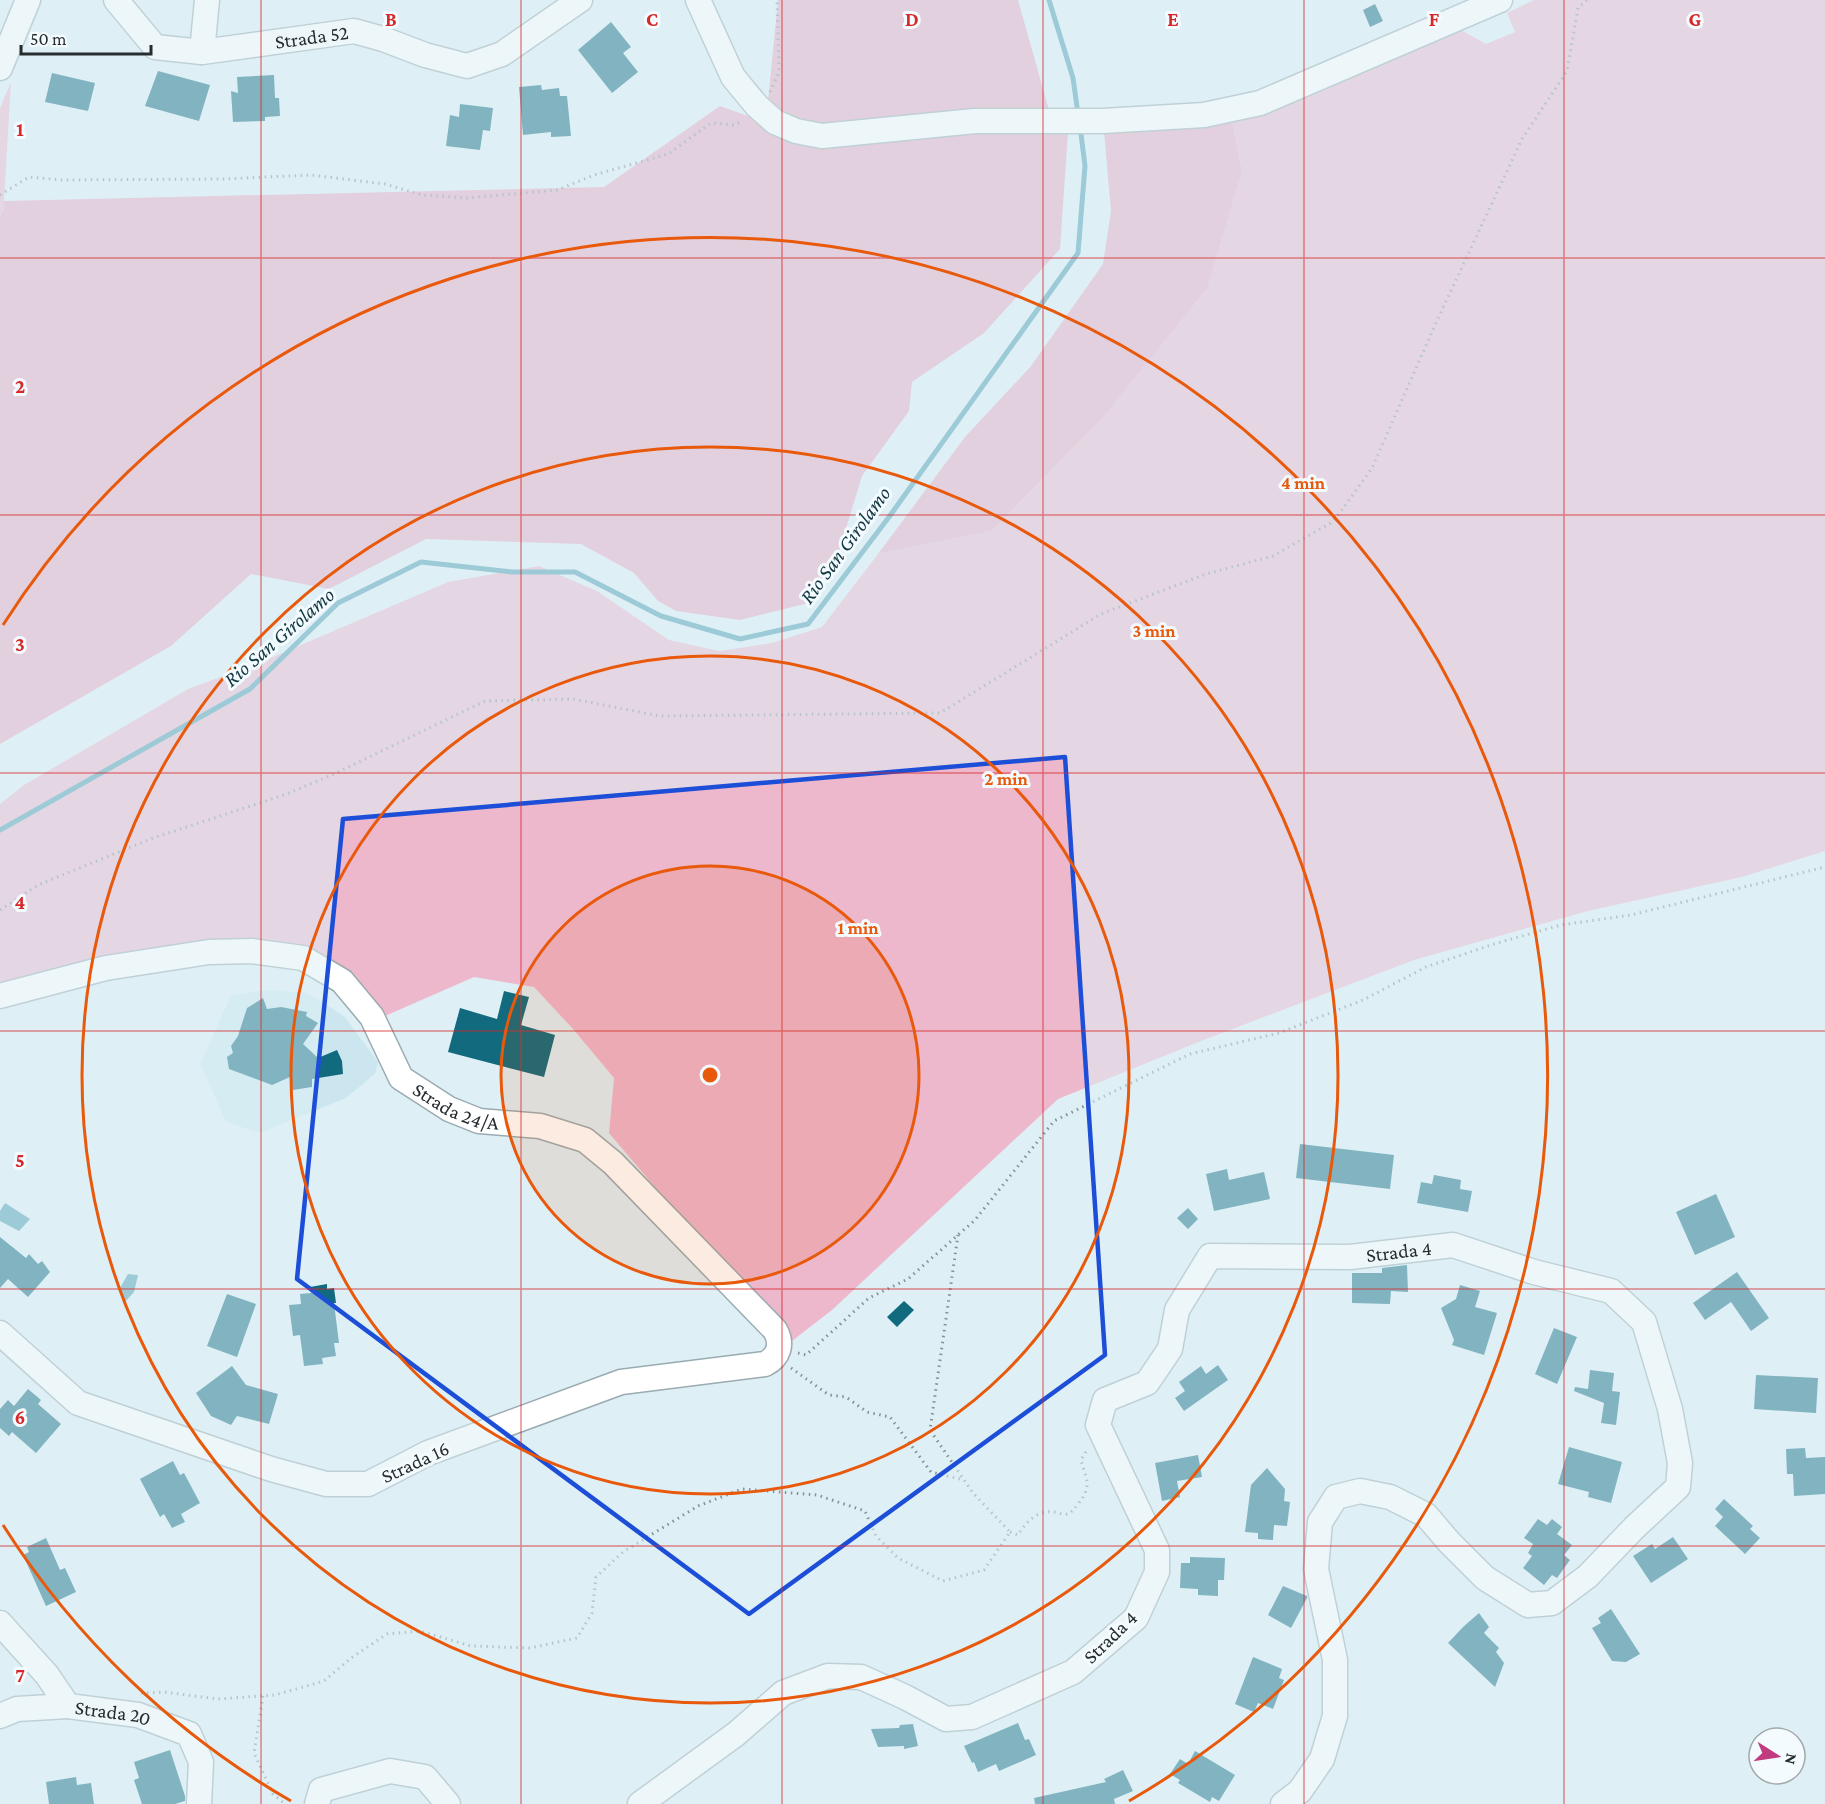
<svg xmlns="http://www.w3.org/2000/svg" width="1825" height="1804" font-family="'Crimson Pro',serif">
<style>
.built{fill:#cce6ef}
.green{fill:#edb7cc}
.forest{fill:#e8a8c1}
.water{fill:#4d9bb0}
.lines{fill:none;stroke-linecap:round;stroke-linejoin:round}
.stream{stroke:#4d9bb0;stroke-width:5}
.building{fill:#116a7e}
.minor-casing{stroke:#9aabb1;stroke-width:27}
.path{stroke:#849195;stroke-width:3;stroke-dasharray:1.5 4.5;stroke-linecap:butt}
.minor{stroke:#fff;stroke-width:24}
.marked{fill:none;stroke:#1d4ed8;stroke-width:4.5;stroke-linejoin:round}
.grid{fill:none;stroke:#d62828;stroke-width:1.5;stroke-opacity:0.55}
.ring{fill:none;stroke:#e8590c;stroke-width:3}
.labels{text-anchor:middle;stroke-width:6;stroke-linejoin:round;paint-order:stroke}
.street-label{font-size:20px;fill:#262d2f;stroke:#f4fbfe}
.water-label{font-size:21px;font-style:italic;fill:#123740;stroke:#f4fbfe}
.grid-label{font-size:20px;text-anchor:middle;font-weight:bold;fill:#d62828;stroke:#f4fbfe;stroke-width:6;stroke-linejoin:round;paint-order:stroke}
.centre{fill:#e8590c;stroke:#f4fbfe;stroke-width:3}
.ring-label{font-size:18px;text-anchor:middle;font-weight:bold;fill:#e8590c;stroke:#f4fbfe;stroke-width:6;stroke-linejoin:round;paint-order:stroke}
</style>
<rect width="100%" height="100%" fill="#def0f6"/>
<path class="built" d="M270,990L308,993L345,1017L378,1062L375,1074L346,1098L260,1133L226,1122L200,1064L231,995Z"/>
<path class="green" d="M1534,0H1825V851L1742,877L1588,911L1414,960L1201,1041L1058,1099L832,1310L788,1344L609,1133L614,1078L573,1029L534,987L474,977L385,1016C364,988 344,964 311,951C301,947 264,952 252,953C167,957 81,957 0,985V804L24,785L188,689L268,659L448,582L539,566L597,591L669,640L719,651L772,643L822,627L878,554L991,531L1242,170L1232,121L1311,96L1461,30L1486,44L1515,32L1507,13Z
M11,82L4,201V210L0,216V108Z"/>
<path class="forest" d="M778,0H1018L1049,110L1005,109L833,126C808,125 787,117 768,101Z
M720,106L748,116L770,130L892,141L1002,131L1068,132L1060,249L984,333L912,382L909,411L862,476L833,571L805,604L740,620L676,611L658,601L634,573L581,544L426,539L329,589L251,574L171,646L0,744V216L4,210V201L604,187Z
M1232,121L1242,170L1207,288L1103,417L991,531L878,554L965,437L1031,366L1103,264L1111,211L1104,131Z"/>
<path class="water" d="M5,1203L30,1219L19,1231L0,1221V1211Z
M128,1274L138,1275L134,1292L125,1302L120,1288Z"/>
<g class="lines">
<path class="stream" d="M1049,0L1073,78L1078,114
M0,830L250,689L338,603L421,562L512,572H575L661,616L740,639L808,624L889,517L1078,253L1085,166L1080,126"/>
</g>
<path class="building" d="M1375,4L1383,21L1370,27L1363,10Z
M611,22L631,47L623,53L638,72L612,93L578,50Z
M158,71L210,85L199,121L145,106Z
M52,73L95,83L88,111L45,102Z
M274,75L275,98H279L280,116L265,117V121L233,122L231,91L238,93L237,77Z
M541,85L542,90L559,88L560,96H567L571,136L551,137V132L523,135L519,87Z
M460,104L493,108L490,131L483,130L480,150L446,146L450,115L459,117Z
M504,991L529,997L521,1025L555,1035L544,1077L448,1052L460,1008L497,1019Z
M263,998L267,1009L281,1007L307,1012L306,1016L318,1023L303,1044L318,1058L337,1050L342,1061L343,1074L312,1079V1087L293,1090L290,1077L272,1085L229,1069L227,1057L233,1053L231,1046L238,1036L247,1008Z
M1300,1144L1394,1155L1390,1189L1296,1178Z
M1227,1169L1229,1180L1264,1172L1270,1199L1214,1211L1206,1174Z
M1434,1175L1461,1180L1460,1189L1472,1191L1468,1212L1417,1203L1421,1182L1432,1184Z
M1716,1194L1735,1237L1695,1255L1676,1212Z
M1188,1208L1198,1219L1188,1229L1177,1218Z
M0,1237L26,1258L29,1254L38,1264L42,1261L50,1272L28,1297L8,1279L0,1288Z
M1407,1265L1408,1292L1391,1291L1390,1304L1352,1303V1273H1382V1268Z
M1737,1272L1769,1318L1751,1331L1731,1302L1705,1320L1693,1303Z
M327,1284V1289L334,1288L336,1303H334L339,1343H334L336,1356L322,1358L323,1364L304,1366L300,1335L293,1336L289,1305L301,1304L300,1294L311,1293L310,1287Z
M1460,1285L1480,1291L1475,1307L1497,1313L1484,1355L1452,1345L1454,1340L1441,1308L1456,1299Z
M227,1294L256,1304L237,1357L207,1346Z
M904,1301L914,1310L897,1327L887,1317Z
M1554,1328L1577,1337L1557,1384L1535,1374Z
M1218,1365L1228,1380L1184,1411L1175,1398L1185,1391L1179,1382L1201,1366L1206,1374Z
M232,1366L246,1385L278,1394L269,1424L237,1416L231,1425L211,1416L196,1393Z
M1590,1370L1614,1373L1612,1391L1620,1392L1616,1425L1601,1423L1604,1403L1574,1391L1575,1387L1588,1389Z
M1756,1375L1818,1378L1816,1413L1754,1409Z
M28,1389L41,1400L38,1404L61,1424L36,1453L12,1432L9,1436L0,1428V1409L8,1400L14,1406Z
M1569,1447L1622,1462L1611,1503L1588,1497L1589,1492L1558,1484Z
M1805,1448L1806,1458L1825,1457V1494L1794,1496L1793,1474H1787L1786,1449Z
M1198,1455L1202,1477L1177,1481L1180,1497L1162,1501L1155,1463Z
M173,1461L180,1475L184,1473L200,1503L181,1514L185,1522L172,1528L164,1514L160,1517L140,1479Z
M1267,1468L1285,1489L1284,1501L1290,1502L1287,1526L1274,1525L1273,1540L1258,1539V1533L1245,1532L1251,1485Z
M1724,1499L1753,1526L1750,1529L1760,1538L1745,1554L1715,1526L1723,1517L1715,1509Z
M1538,1519L1547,1525L1552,1519L1562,1527L1557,1534L1572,1545L1564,1555L1570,1560L1557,1578L1552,1575L1544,1585L1523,1568L1532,1556L1528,1553L1533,1544L1524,1538Z
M1673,1537L1688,1559L1651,1583L1633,1556L1652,1544L1655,1549Z
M46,1538L60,1570L65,1568L76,1592L46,1606L23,1555L29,1552L27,1547Z
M1190,1557L1225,1558L1224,1580H1218V1596L1198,1595V1589L1180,1588L1181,1563H1190Z
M1283,1586L1307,1596V1598L1291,1628L1268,1615Z
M1611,1609L1640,1654L1626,1662L1612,1661L1592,1628L1601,1623L1598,1618Z
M1479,1613L1489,1627L1484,1633L1499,1648L1496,1652L1504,1663L1495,1687L1448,1643L1463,1627Z
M1253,1657L1282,1669L1279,1678L1284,1680L1273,1709L1258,1703L1254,1712L1235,1704Z
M1018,1723L1025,1740L1029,1739L1036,1755L999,1771L996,1764L978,1772L974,1762L972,1763L964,1746Z
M913,1724L918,1746L904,1749V1746L878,1747L871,1729L899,1728L900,1725Z
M170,1750L185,1796V1801L175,1804H142L134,1780L139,1778L134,1762Z
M1195,1751L1235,1775L1219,1801L1212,1797L1210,1802L1178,1783L1180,1780L1170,1774L1180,1759L1188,1764Z
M1123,1770L1133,1791L1114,1799L1115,1804H1035L1034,1798L1106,1782L1104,1779Z
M76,1777L77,1785L91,1783L94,1804H49L46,1782Z"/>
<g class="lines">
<defs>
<g id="minor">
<path id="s1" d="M116,0L155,47L202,52L354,31L383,39L425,55L467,66L502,54L580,0"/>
<path d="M698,0L733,77L757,106L775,122L796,131L822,136L975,121H1103L1204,115L1260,103L1500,0"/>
<path d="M202,52L207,0"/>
<path d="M0,68L28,0"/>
<path id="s2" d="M0,996L106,968L209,952L252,951L303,958L342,981L372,1017L401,1078L449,1109L479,1121L540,1126L585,1140L613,1163L775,1330C783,1344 779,1357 765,1364L621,1382L428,1453L368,1484H326L271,1469L78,1403L0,1333"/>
<path id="s3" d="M0,1623L47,1675L68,1706L138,1715L189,1734L201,1762L199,1804"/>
<path d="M0,1716L17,1709L68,1706"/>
<path d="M317,1804L321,1790L390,1771L425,1777L448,1804"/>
<path id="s4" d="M640,1804L736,1734L783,1693L828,1676L861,1677L905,1697L946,1719L972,1717L1073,1672L1136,1618L1157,1572V1550L1098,1425L1105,1400L1147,1383L1170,1349L1177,1310L1210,1256L1350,1257L1453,1245L1534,1272L1611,1291L1644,1322L1670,1409L1680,1463L1678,1487L1634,1528L1588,1576L1552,1603L1528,1605L1485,1578L1449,1542L1426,1515L1390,1497L1360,1491L1336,1497L1320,1522L1316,1569L1335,1660V1716L1322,1759L1300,1791L1283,1804"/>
</g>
</defs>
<use href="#minor" class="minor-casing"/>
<path class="path" d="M770,92L779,72L777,0
M0,195L29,177L62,180L223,179L311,175L385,184L422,195L467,198L557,190L594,175L668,154L711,123L734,125L742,121
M0,910L38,885L153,838L284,795L334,774L485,701L573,699L660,716L940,713L1101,614L1206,574L1273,556L1334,521L1372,468L1435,325L1522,139L1567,71L1578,8L1587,0
M798,1353L806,1355L869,1298L908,1279L975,1220L1054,1121L1190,1054L1279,1033L1363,1000L1426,967L1494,944L1561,925L1631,915L1825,867
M791,1368L829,1395L846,1397L867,1412L890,1417L931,1472L964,1480
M1010,1532L1018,1535C1029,1517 1043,1506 1064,1515C1073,1512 1073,1510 1078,1504C1093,1486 1086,1479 1081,1460L1087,1450
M141,1693L164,1692L218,1699L275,1695L324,1681L351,1658L387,1634L420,1631L471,1646L530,1648L577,1638L592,1613L596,1577L623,1552L698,1506L742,1489L817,1495L865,1511L876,1536L898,1558L943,1581L984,1570L1010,1532L973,1493L930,1430L958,1235
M263,1696L254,1753L273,1794L285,1804"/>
<use href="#minor" class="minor"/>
</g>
<path d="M0 0H1825V1804H0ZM1065,757L1105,1355L749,1614L297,1279L343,819Z" fill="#def0f6" fill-opacity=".55" fill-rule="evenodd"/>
<path class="marked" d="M1065,757L1105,1355L749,1614L297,1279L343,819Z"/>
<path class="grid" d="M261,0V1804M521,0V1804M782,0V1804M1043,0V1804M1304,0V1804M1564,0V1804M0,258H1825M0,515H1825M0,773H1825M0,1031H1825M0,1289H1825M0,1546H1825"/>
<circle cx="710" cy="1075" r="209" fill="#e8590c" fill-opacity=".12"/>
<g class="ring">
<circle cx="710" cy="1075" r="209"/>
<circle cx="710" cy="1075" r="419"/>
<circle cx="710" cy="1075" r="628"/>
<path d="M291 1801A838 838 0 0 1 3 1525M3 625A838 838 0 1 1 1129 1801"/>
</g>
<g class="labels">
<g class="street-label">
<text dy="7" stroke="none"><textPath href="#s1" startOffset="219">Strada 52</textPath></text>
<text dy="7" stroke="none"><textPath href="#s2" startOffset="531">Strada 24/A</textPath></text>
<text dy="7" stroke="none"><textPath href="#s4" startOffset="1192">Strada 4</textPath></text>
<text transform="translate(415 1462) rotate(-25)" y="7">Strada 16</text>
<text transform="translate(1110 1637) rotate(-44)" y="7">Strada 4</text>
<text dy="7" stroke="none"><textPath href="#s3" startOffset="153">Strada 20</textPath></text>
</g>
<g class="water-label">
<text transform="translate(845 545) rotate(-54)" y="7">Rio San Girolamo</text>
<text transform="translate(279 637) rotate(-41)" y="7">Rio San Girolamo</text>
</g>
</g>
<g class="grid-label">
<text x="391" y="26">B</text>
<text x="652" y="26">C</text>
<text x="912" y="26">D</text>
<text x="1173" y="26">E</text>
<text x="1434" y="26">F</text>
<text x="1695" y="26">G</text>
<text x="20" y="136">1</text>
<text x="20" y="393">2</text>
<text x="20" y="651">3</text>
<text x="20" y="909">4</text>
<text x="20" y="1167">5</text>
<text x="20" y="1424">6</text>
<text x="20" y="1682">7</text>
</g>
<circle cx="710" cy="1075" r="9" class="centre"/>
<g class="ring-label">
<text x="1303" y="489">4 min</text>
<text x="1154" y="637">3 min</text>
<text x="1006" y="785">2 min</text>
<text x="858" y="934">1 min</text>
</g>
<g transform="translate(1777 1756) rotate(102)"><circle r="28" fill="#f4fbfe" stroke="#a2a9ab" stroke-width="1.5"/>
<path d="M0-4.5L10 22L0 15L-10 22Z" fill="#c13c7f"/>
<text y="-9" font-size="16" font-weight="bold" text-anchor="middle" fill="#262d2f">N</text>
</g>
<path d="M21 45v9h130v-9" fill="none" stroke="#262d2f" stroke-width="3"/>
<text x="30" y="45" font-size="18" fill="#262d2f" stroke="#f4fbfe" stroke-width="4.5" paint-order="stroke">50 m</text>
</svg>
